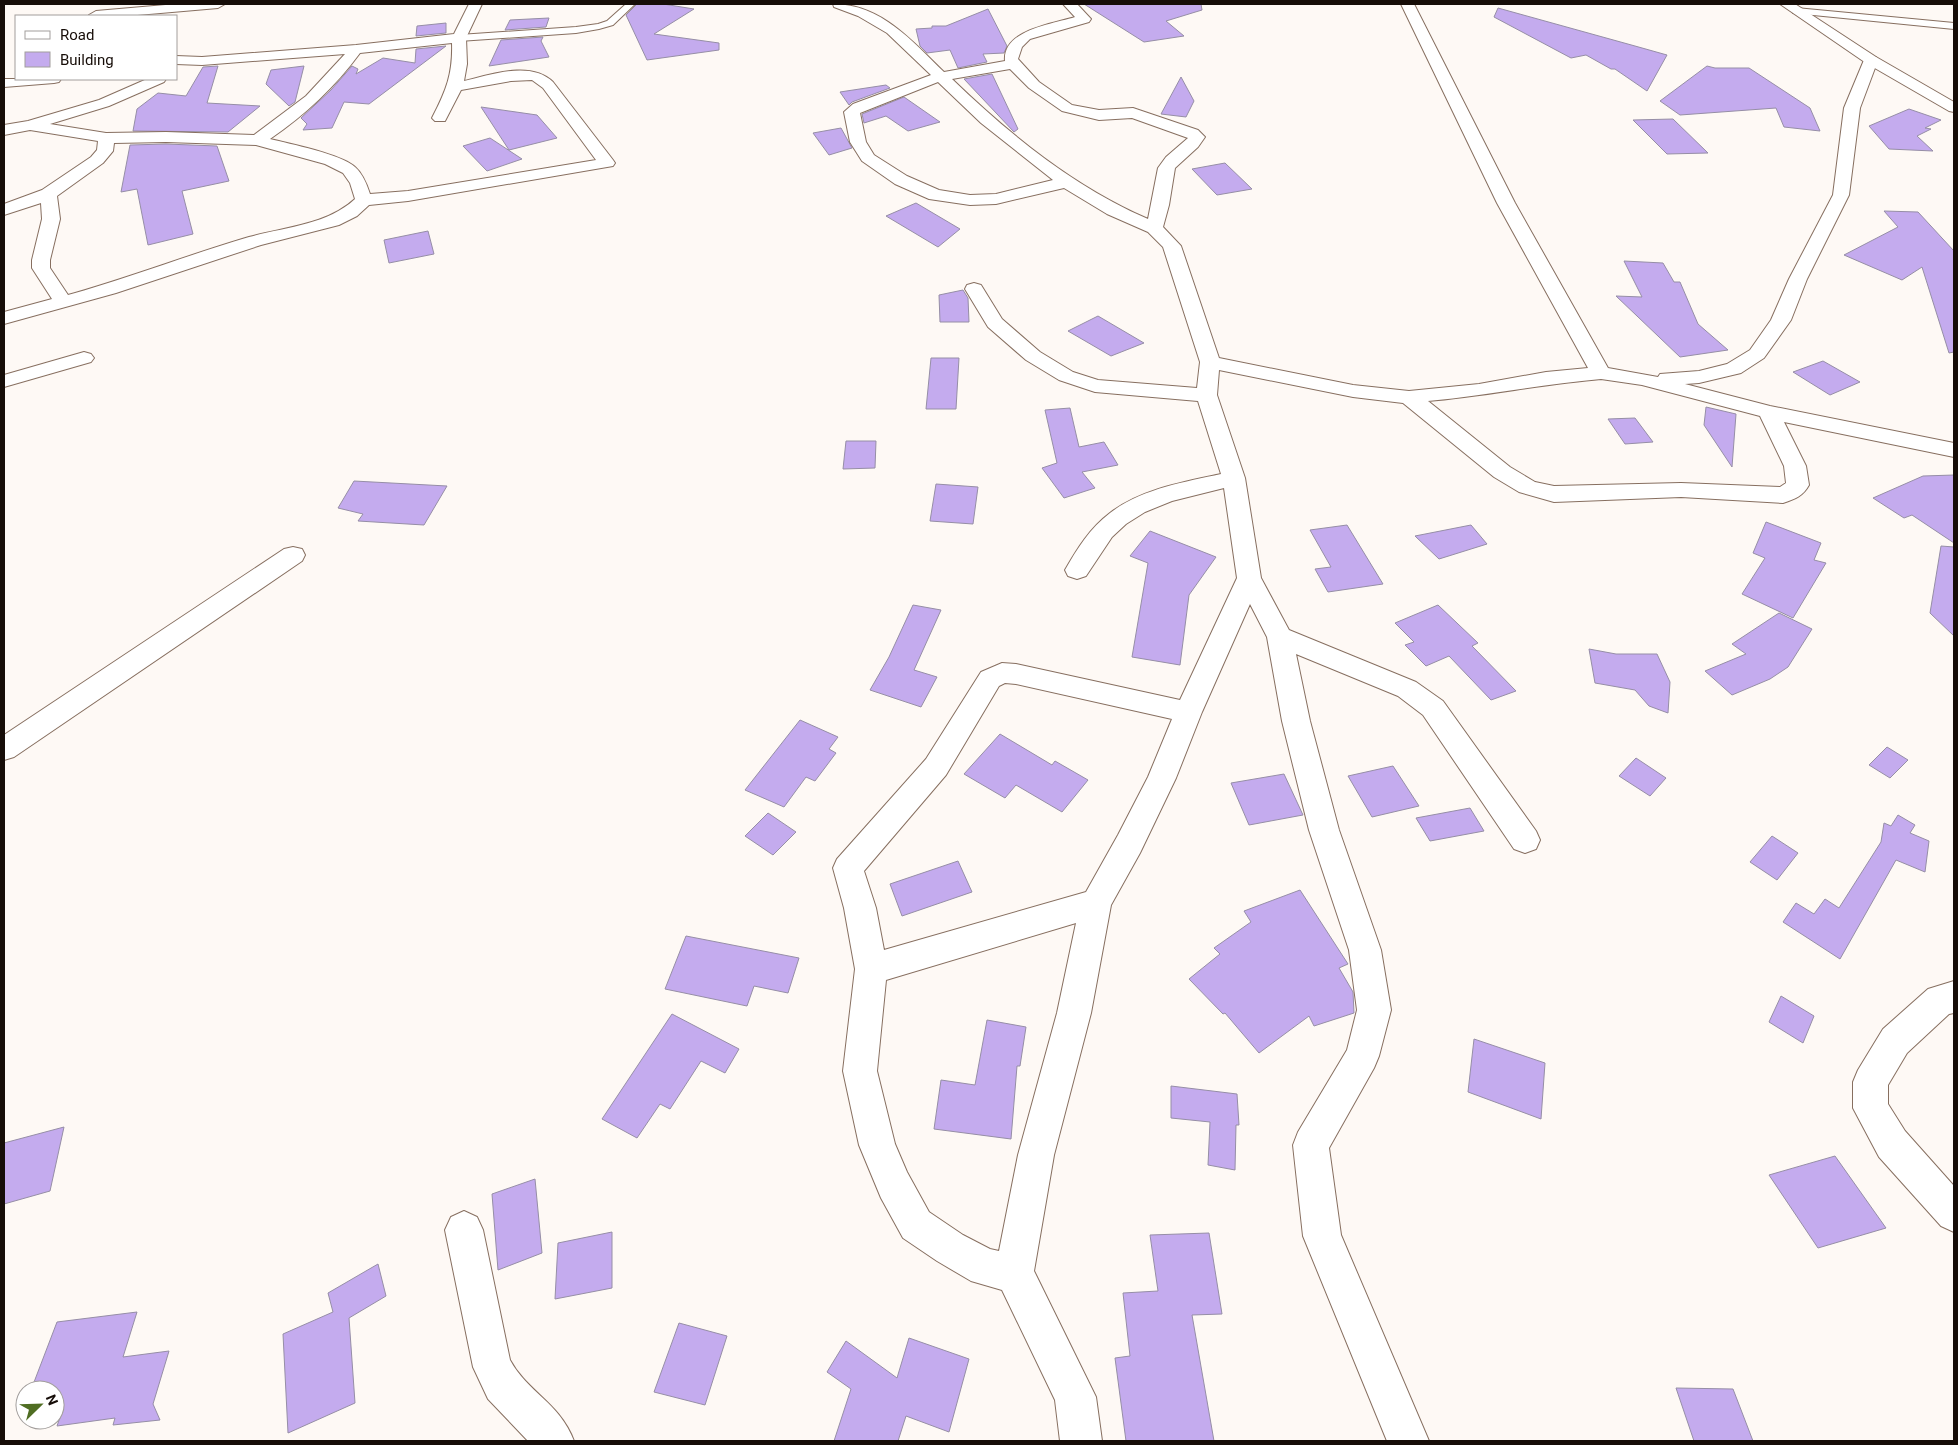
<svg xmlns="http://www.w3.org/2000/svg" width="1958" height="1445" font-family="Roboto,sans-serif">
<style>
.building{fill:#c4abee;stroke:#968ea6}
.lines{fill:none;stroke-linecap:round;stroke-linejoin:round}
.service-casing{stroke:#876f60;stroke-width:2}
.minor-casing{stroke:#876f60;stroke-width:2}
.tertiary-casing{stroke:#876f60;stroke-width:2}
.service{fill:#fff;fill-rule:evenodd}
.minor{fill:#fff;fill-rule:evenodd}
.tertiary{fill:#fff;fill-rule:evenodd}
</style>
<rect width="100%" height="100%" fill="#fef9f5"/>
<path class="building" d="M637,4H663L694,9L654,34L719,43V50L647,60L626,15Z
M1084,4H1201L1202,10L1166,21L1184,36L1144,42Z
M1498,8L1635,46L1667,55L1647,91L1615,69H1611L1586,55L1571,58L1494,17Z
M988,9L1007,46L1004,53L983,54L987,62L958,68L950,50L927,53L920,46L916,29L932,28V26H946Z
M549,18L546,27L505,30L510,20Z
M446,23V33L416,36L417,26Z
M543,37L541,41L549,57L489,66L501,40Z
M446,46L369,104L344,102L332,128L303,130L307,124L301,118L331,90L352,66L358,69L356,74L383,58L415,63L416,49Z
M218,66L207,103L260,106L228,132L133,131L137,109L158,93L186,96L203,67Z
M304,66L295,102L289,106L266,84L271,70Z
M1707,66L1715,68H1749L1810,108L1820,131L1784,127L1776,108L1680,115L1660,101Z
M992,74L1018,129L1014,132L964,79Z
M1181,77L1194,101L1186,117L1161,114Z
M886,85L890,88L852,102L849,105L840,92Z
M904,97L940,122L908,131L886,116L864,123L862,114Z
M481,107L537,115L557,138L509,150Z
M1909,109L1941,120L1925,128L1931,129L1917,136L1933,151L1889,149L1869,126Z
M1673,119L1708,153L1667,154L1633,120Z
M841,128L852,148L829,155L813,133Z
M490,138L522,159L487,171L463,146Z
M166,144L217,146L229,181L182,191L193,234L148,245L137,189L121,192L130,145Z
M1225,163L1252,189L1217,195L1192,169Z
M916,203L960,229L938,247L886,216Z
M1884,211L1918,212L1954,251V352L1949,353L1922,267L1902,280L1844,255L1898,227Z
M428,231L434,254L389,263L384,240Z
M1624,261L1663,263L1674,282H1680L1698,324L1728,350L1680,357L1616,296L1642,297Z
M963,290L968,298L969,322H940L939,295Z
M1098,316L1144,343L1111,356L1068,331Z
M931,358H959L956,409H926Z
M1823,361L1860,382L1830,395L1793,372Z
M1706,407L1736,414L1732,467L1704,425Z
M1070,408L1079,447L1104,442L1118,465L1082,472L1095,488L1064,498L1042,468L1057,463L1045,410Z
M1635,418L1653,442L1625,444L1608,419Z
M846,441H876L875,468L843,469Z
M1954,475V543L1912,515L1904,518L1873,498L1923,476Z
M354,481L447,486L424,525L358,521L363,514L338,508Z
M936,484L978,487L973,524L930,521Z
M1766,522L1821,543L1814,560L1826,563L1793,618L1742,594L1765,558L1753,553Z
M1347,525L1383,584L1328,592L1315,569L1331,567L1310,530Z
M1471,525L1487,544L1439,559L1415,536Z
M1150,531L1216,557L1189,595L1180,665L1132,657L1148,563L1130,556Z
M1941,546L1954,547V636L1930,613Z
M913,605L941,610L914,670L937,677L921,707L870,690L889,657Z
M1438,605L1478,643L1472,646L1516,691L1491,700L1449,656L1426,666L1405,645L1414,642L1395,623Z
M1779,613L1812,629L1788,667L1770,679L1732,695L1705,671L1746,654L1732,644Z
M1589,649L1616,654H1657L1670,682L1668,713L1649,706L1635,690L1595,683Z
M800,720L838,737L829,749L836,753L815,781L806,777L784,807L745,790Z
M1000,734L1052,765L1055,761L1088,780L1062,812L1016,785L1005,798L964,774Z
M1887,747L1908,760L1890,778L1869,765Z
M1636,758L1666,778L1650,796L1619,776Z
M1393,766L1419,806L1372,817L1348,776Z
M1284,774L1303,815L1249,825L1231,783Z
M1470,808L1484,831L1430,841L1416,818Z
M768,813L796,832L773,855L745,836Z
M1898,815L1915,825L1910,833L1929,841L1925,872L1896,860L1840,959L1783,922L1796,903L1814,914L1825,899L1839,908L1881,842L1884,823L1891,826Z
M1772,836L1798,853L1777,880L1750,862Z
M958,861L972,892L902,916L890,884Z
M1300,890L1348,964L1339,968L1353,992L1354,1013L1314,1026L1309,1016L1259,1053L1225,1013L1223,1014L1189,979L1220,954L1214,948L1251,922L1244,911Z
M686,936L799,958L788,993L754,986L747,1006L665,989Z
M1781,996L1814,1016L1803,1043L1769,1022Z
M672,1014L739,1049L725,1073L701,1061L670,1109L660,1104L637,1138L602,1119Z
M987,1020L1026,1027L1020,1066H1017L1011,1139L934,1129L941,1080L975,1085Z
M1474,1039L1545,1063L1541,1119L1468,1092Z
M1171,1086L1237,1094L1239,1125H1236L1235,1170L1208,1165L1210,1122L1171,1118Z
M64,1127L50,1191L4,1204V1143Z
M1835,1156L1886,1228L1818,1248L1769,1175Z
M535,1179L542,1253L498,1270L492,1194Z
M612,1232V1288L555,1299L558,1243Z
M1209,1233L1222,1314L1192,1315L1214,1441H1126L1115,1358L1130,1356L1123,1293L1158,1291L1150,1235Z
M378,1264L386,1296L349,1318L355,1403L288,1433L283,1334L333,1312L328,1293Z
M137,1312L123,1357L169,1351L153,1404L160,1420L113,1425L115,1418L57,1426L63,1409L55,1410V1390H31L57,1322Z
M679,1323L727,1336L705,1405L654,1392Z
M909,1338L969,1359L949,1432L906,1416L898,1441H834L851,1389L827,1372L846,1341L897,1378Z
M1676,1388L1733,1389L1753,1441H1694Z"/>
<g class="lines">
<defs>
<path id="service" d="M626,4H635L613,25L599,29L576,33L459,41L455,38L459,35L576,27L598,24L607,21Z
M1796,8L1954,23V29L1793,13V9Z"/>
<path id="minor" d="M177,4H225L218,8L126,16L89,15L96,11Z
M469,4H482L466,38L467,64L464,81C490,75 531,60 553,82L613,160L615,163L613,166L408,201L369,205L357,216L339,225L261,245L116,293L4,324V312L52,299L32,268V260L42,219L41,203L4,215V204L42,190L91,157L97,150L98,141L30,130L4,135V125L28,121L99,100L147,79H166L164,82L109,106L50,124L106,133L166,132L254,135L306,96L345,54L202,65L176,64V56L202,57L356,45L454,34ZM452,43C453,74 446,91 432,118L435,121H445L461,90L511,81L532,80L543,88L596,160L408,191L370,194C367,185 363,174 355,167C341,154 290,144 270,139C305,115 335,87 360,53ZM166,142L256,145L325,164L343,173L350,183L355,199C327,225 285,227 249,237C188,255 129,278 68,295L50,268V260L60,219L57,196L103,163L113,151L114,143Z
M833,4C881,4 912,41 944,72L1005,61C1002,30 1053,24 1075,17L1063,4H1077L1091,19L1089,22L1030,39L1022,47L1018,59L1039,82L1072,105L1099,110L1133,108L1198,130L1205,137L1198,147L1175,168L1169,205L1163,227L1181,246L1219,358L1353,385L1409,391L1479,384L1546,372L1588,368L1497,203L1401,4H1414L1515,203L1608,368L1658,377L1660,374L1699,371L1727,364L1750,350L1771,320L1789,279L1833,195L1844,108L1864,60L1866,57H1876L1878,60L1860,108L1849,195L1807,279L1791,320L1764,358L1741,373L1699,383L1685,384L1770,406L1954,443V457L1784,422L1806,466L1809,485C1803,496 1795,499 1783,503L1681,497L1554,502L1519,492L1494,477L1403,403L1353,397L1219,370L1217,395L1245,478L1261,578L1289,630L1416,682L1443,701L1536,831L1540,840L1536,849L1525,853L1514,849L1423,715L1398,696L1296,654L1310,721L1339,830L1381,950L1391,1010L1379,1056L1374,1068L1329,1148L1341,1235L1429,1441H1387L1303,1236L1293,1145L1298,1132L1347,1050L1357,1010L1349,950L1309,830L1282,721L1267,637L1250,604L1202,712L1176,778L1140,853L1111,905L1091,1013L1054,1155L1034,1271L1096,1397L1102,1441H1060L1055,1400L1002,1290L971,1281L937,1261L903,1238L881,1198L859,1145L843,1071L855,969L844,908L833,868L837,859L926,759L981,672L1002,663L1016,664L1180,700L1237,578L1224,488L1172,501L1145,512L1126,524L1112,537L1086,576L1077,579L1068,576L1065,570C1077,549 1090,528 1110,513C1141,489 1184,482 1221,474L1198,401L1095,392L1059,380L1026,360L988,327L965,289L967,285L974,283L981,285L1002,319L1040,352L1073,372L1098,380L1197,388L1200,362L1163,247L1148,232L1107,214L1064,188L996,204L970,205L929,199L895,184L862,161L850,142L844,112L853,104L931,75L887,33L858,16L834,7ZM1010,69L1029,88L1062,111L1099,120L1132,118L1188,138L1166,157L1158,168L1148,219C1074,187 1010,135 952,79ZM938,82L981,123L1053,180L996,194L970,195L939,190L907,176L874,155L866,142L860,113ZM1601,379L1642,385L1760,416L1784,466L1786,483L1780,487L1681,483L1554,486L1535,482L1510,467L1428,401C1486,396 1543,384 1601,379ZM1005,683L1016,684L1172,719L1148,777L1118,835L1086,892L884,950L876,908L864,871L946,775L999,686ZM1076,923L1057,1013L1018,1155L999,1251L990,1249L963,1235L929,1212L907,1172L895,1144L877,1071L886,980Z
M4,79H61L59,82L54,83L4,87Z
M84,352L91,354L94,358L91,362L4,387V375Z
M293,547L302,549L305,555L302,561L14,757L4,760V735L284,549Z
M1954,981V1013L1949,1014L1907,1053L1888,1085V1104L1905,1131L1954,1186V1232L1941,1226L1879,1157L1853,1108V1082L1858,1070L1883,1029L1928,989Z
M464,1211L477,1217L483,1230L510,1360C527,1392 560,1403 574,1441H528L488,1399L473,1367L445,1230L451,1217Z"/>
<path id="tertiary" d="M1780,4H1795L1876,57L1954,102V112L1949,111L1866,63Z"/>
</defs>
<use href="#service" class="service-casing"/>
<use href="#minor" class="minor-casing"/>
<use href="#tertiary" class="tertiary-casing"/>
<use href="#service" class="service"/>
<use href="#minor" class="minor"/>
<use href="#tertiary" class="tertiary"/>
</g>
<rect width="1958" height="1445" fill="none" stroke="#160d08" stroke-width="10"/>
<rect x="15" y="15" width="162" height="65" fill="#ffffff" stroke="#a29e9c"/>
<rect x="25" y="31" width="25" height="8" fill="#ffffff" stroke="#a29e9c"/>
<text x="60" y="40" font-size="15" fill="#160d08">Road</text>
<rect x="25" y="52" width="25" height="15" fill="#c4abee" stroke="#a29e9c"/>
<text x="60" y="65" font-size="15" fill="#160d08">Building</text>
<g transform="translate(40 1405) rotate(67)"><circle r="24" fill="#ffffff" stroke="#a29e9c"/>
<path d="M0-4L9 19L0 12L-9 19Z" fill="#4f6d22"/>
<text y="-8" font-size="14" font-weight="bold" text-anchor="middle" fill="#160d08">N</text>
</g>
</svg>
